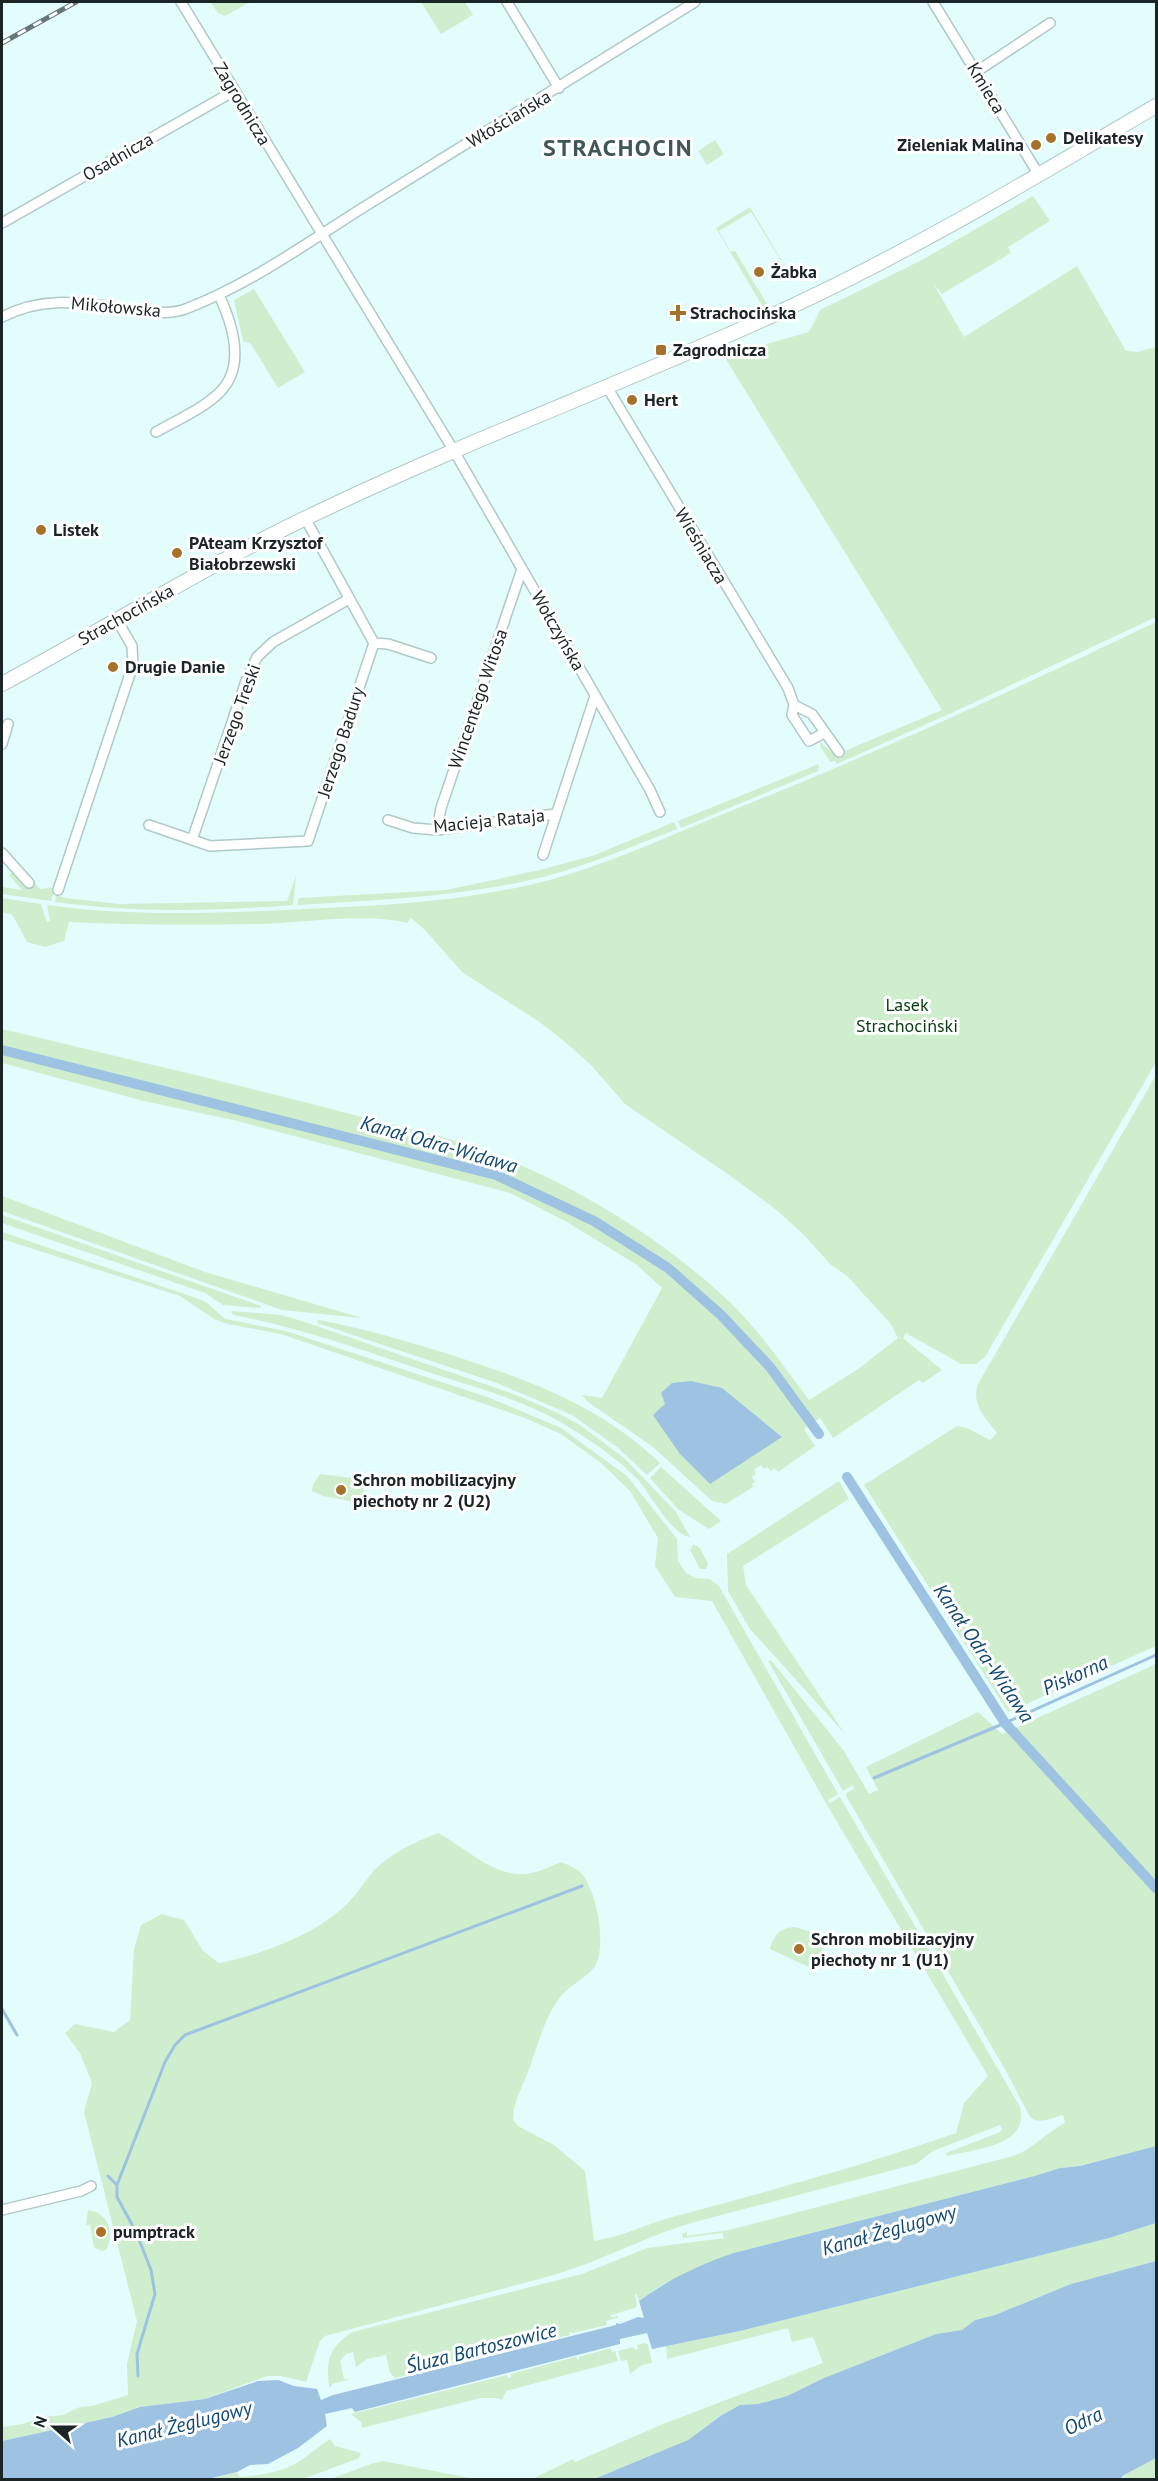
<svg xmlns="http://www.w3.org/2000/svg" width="1158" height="2481" font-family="'PT Sans',sans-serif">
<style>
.green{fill:#ceeece}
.water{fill:#9ec2e2}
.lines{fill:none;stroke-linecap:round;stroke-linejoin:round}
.stream{stroke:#9ec2e2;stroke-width:3}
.canal{stroke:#9ec2e2;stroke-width:10}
.street-casing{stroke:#afc9c8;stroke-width:12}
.secondary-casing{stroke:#afc9c8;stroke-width:16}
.street{stroke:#fff;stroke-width:9}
.secondary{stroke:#fff;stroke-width:14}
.rail-casing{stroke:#677777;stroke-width:5}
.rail{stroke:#fff;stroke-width:3;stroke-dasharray:9;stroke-linecap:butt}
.poi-dot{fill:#a6712b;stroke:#fff;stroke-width:2}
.labels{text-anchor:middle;stroke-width:6;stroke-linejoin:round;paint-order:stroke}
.street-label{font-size:18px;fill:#1b2525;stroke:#fff}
.poi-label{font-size:18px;font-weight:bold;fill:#1b2525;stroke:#fff;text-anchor:start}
.park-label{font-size:18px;fill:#073c0f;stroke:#fff}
.water-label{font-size:20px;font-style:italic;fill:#114973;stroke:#fff}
.district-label{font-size:24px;font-weight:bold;letter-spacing:1.5px;fill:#405757;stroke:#fff}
</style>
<rect width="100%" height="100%" fill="#e3fdfd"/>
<path class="green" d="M213,2H250L225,16L218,13L211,3Z
M421,2H465L473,15L441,34Z
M715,140L724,154L707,165L698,151Z
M1033,196L1050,221L1008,247L1011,253L942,294L933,283L964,337L1077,266L1126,351L1137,352L1156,347V617L958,710L837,764L835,761L830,762L820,746V742L835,755L942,710L724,356L809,332L820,310L920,261Z
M750,207L799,290L751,212L719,231L731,252L735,251L767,304L763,307L716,228Z
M254,289L305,372L278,388L251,344L243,341L234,300Z
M1156,622V1062L985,1357L976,1364H961L906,1333L903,1338L942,1370L923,1383L919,1380L833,1438L820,1418L804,1429L815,1446L778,1472L774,1468L771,1471L767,1467L764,1469L761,1465L754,1470L756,1474L752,1477L755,1482L752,1484L753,1487L726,1504L712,1501L653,1447L588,1402L582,1395L602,1398L662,1288L637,1265L567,1222L510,1193L233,1120L144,1101L2,1063V1029C119,1057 237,1084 354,1115C399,1127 449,1136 491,1153C573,1184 656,1235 721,1294C756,1325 781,1363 809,1400L858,1369L898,1338L890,1323L847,1276L830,1264L805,1236L779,1212L732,1177L625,1104L591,1065L565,1042L541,1023L462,972L425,930L411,918L407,923C366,912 300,923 257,924C194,925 132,925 69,922L64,941L45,947L27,942L12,914L2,913V898L41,904L47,922L50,921L47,905C133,917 218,913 304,909C378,906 452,902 525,886C593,871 659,840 723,814C870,756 1014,690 1156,622Z
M819,764L818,771L681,828L678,821Z
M674,822L677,829C633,846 589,865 543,877C463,897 380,900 297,905L299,898L446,890L540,870L595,855Z
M12,872L27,888L34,882L40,889L55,887L51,901L2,894V887L22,890L9,875Z
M296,876L293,905C214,911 133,913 55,902L56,895L65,898L119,904L287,901Z
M1156,1075V1646L1008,1712L864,1485L957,1426L967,1428L990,1440L997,1433C985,1417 971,1405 978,1384Z
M2,1196L205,1272L362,1318L282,1310L2,1211Z
M2,1215L261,1306L260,1308L223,1305L205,1293L2,1223Z
M2,1232L199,1299L206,1302L225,1319L286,1331L490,1398L561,1428L627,1476L677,1539L678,1561L686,1573L695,1578L710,1579L719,1586L838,1794L828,1800L830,1803L840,1797L1020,2107C1030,2147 973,2149 947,2156L946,2153L998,2133L1002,2130L1000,2125L933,2151L916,2164L691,2223C644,2237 601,2261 554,2275L325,2336L320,2341L306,2382L281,2376H267L205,2399L140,2407L112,2417L2,2441V2427L23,2424L42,2417L63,2415L80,2407L92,2406L128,2395L127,2364L137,2321L84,2112L92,2083L80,2053L65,2033L75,2024L114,2032L130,2020L134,1949L141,1925L162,1914L184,1920L203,1951L219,1963C257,1956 308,1937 338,1912C352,1901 360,1888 371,1874C388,1854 414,1843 438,1833C465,1847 493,1877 526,1874C538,1873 550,1866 562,1862C567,1865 577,1868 581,1873C597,1890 607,1946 595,1966C588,1977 571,1984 561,1996C543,2019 538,2046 528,2072C522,2088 513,2102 513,2120L518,2126L554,2145L585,2171L594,2241C622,2237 648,2223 676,2216C770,2191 864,2165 956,2133L964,2103L988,2076L827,1805L712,1601L675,1597L655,1566L658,1538L630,1491L601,1463L561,1434L525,1418L281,1334L227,1324L214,1319L180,1296L2,1239Z
M231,1311L281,1315L302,1321L511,1393L558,1413L580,1425L624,1458L676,1512L690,1537C672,1535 651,1495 639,1481C620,1460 594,1443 570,1428C532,1403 478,1388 434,1374C368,1352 302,1328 233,1315Z
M318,1320C364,1328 406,1341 451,1355C527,1379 601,1406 660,1463L647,1475L617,1447L572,1415L497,1383L317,1323Z
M661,1467L721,1521L709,1529L679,1510L650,1478Z
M320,1474L359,1479L363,1482L364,1491L355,1502L323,1496L312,1491L313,1485Z
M839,1481L849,1499L743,1566L746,1585L845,1734L750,1629L728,1591L727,1554Z
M693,1544L700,1548L708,1564L706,1569H700L690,1550Z
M771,1660L844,1751L869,1794L878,1790L866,1767L978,1712L1002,1734L1156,1664V2146L1080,2166L1060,2168L1038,2175L734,2253L663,2284L639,2301L637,2294H635L637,2306L635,2308L611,2315V2317L618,2316V2318L606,2321L607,2325L572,2333L569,2331L570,2335L505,2350L504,2347L501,2348L502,2352L453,2364L452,2360L449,2361L450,2365L395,2378L390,2373L386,2355L367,2359L356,2367L353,2352L346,2354L340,2361L344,2379H350L332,2384V2386L329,2387C326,2360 329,2348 352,2332L582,2274L647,2248L724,2238L722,2233L683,2238L682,2234L687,2232V2236L729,2230L1013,2156C1034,2149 1045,2133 1065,2123L1063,2115C1052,2118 1038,2125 1030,2117L1006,2071L845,1794L854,1789L853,1785L843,1791L768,1661Z
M795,1927L811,1932L822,1946C823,1955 819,1964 811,1968L770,1949C774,1935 779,1928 795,1927Z
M88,2210C108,2212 115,2233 106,2250L101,2251L94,2247L90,2225H86Z
M1156,2223V2261L1071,2284L995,2315L975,2320L962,2330L936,2334L824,2378L787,2396L758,2404L740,2405L722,2415L688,2440L594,2479L530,2480L573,2459L575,2462L663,2424L823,2363L813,2337L792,2342L788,2328L667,2359L666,2346L740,2331L1108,2238Z
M645,2343L648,2345L652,2363L642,2365L630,2374L627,2360L621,2361L618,2351L634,2347L635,2350L638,2349L637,2345Z
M611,2348L612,2352L615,2351L618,2361L506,2391L502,2400L496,2398H481L362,2428L361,2422L351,2414L507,2375L508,2378L511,2377V2374L575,2357L579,2360V2357Z
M330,2439L335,2446L361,2453L359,2458L303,2479L208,2480L237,2472L240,2477C261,2475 285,2472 303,2459C312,2452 321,2445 330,2439Z
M1156,2458V2479L1122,2480L1124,2475Z
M383,2461L475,2479H330L371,2464Z"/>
<path class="water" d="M691,1381L722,1388L782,1437L710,1484L680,1454L653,1415L665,1404L661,1393L672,1383Z
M1156,2146V2223L1109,2238L740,2331L652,2349L647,2333L620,2339V2344L355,2412L352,2408L325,2414L327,2426L298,2448L268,2464L250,2465L237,2472L208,2479H2V2441L112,2417L140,2407L205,2399L258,2381L278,2380L294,2386L317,2389L321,2400L333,2395L616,2325V2323L620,2324L638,2317L644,2318L639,2301C669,2279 699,2265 734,2253L1038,2175L1060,2168L1080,2166Z
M1156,2261V2458L1124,2475L1120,2479H594L688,2440L722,2415L740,2405L758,2404L787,2396L824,2378L936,2334L962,2330L975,2320L995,2315L1071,2284Z"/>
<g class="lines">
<path class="stream" d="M874,1778L1005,1723L1156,1655
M2,2009L17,2035
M108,2176L117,2185
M138,2376L137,2354L155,2294L151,2270L136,2232L117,2197V2185L165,2062L175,2045L185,2035L582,1886"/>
<path class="canal" d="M2,1050L496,1175L594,1221L668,1268L721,1315L770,1367L819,1434
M847,1477L1005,1723L1156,1888"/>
<defs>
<path id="street" d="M181,2L454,451L650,790L660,812
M507,2L559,88
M933,2L1039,175
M976,72L1050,23
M2,223L234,91
M2,317C48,293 89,305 139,310C155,312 172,315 188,308C250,284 307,243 364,207C474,138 585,71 695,2
M607,387L788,688L794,705L792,715L809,741L824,733
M156,432C177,420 203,409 220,392C246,366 232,323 219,295
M305,518L374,643
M794,705L812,714L839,752
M2,744L8,724
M388,820L413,828L437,830L555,814
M149,825L210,846L308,841L374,643L388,644L431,658
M437,830L441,808L522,569
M192,840L246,681L257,657L273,642L349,599
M2,853L29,883
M543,855L595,696
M58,890L133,665L132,646L117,620
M2,2210L81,2191L91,2186"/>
<path id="secondary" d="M2,684C110,626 215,560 327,508C478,436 635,379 786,309C914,250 1035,177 1156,106"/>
</defs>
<use href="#street" class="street-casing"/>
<use href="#secondary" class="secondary-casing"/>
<use href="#street" class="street"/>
<use href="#secondary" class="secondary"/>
<defs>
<path id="rail" d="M2,43L76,2"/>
</defs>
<use href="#rail" class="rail-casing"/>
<use href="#rail" class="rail"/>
</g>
<g class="poi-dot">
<circle cx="1051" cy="138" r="6"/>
<circle cx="1036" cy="145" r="6"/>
<circle cx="759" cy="272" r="6"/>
<path d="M675 304h6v6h6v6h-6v6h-6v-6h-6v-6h6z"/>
<rect x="655" y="344" width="12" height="12" rx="3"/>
<circle cx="632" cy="400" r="6"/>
<circle cx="41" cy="530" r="6"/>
<circle cx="177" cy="553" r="6"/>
<circle cx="113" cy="667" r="6"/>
<circle cx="341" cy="1490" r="6"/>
<circle cx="799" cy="1949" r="6"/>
<circle cx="101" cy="2232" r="6"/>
</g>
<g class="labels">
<g class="street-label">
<text transform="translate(986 88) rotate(59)" y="6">Kmieca</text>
<text transform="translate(242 104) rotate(59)" y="6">Zagrodnicza</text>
<text transform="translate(509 119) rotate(-31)" y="6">Włościańska</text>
<text transform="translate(118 157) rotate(-30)" y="6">Osadnicza</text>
<text transform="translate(116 307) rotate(5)" y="6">Mikołowska</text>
<text transform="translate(701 546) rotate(59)" y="6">Wieśniacza</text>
<text transform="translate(126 615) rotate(-29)" y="6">Strachocińska</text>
<text transform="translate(558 631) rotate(60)" y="6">Wołczyńska</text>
<text transform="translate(478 699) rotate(-71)" y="6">Wincentego Witosa</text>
<text transform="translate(237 714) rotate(-70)" y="6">Jerzego Treski</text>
<text transform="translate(341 742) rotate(-72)" y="6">Jerzego Badury</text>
<text transform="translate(489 821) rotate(-6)" y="6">Macieja Rataja</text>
</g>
<g class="poi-label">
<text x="1063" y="144">Delikatesy</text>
<text x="1024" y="151" text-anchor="end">Zieleniak Malina</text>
<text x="771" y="278">Żabka</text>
<text x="690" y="319">Strachocińska</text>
<text x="673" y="356">Zagrodnicza</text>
<text x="644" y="406">Hert</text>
<text x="53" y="536">Listek</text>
<text x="189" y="549">PAteam Krzysztof<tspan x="189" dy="21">Białobrzewski</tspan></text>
<text x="125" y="673">Drugie Danie</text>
<text x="353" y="1486">Schron mobilizacyjny<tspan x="353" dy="21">piechoty nr 2 (U2)</tspan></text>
<text x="811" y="1945">Schron mobilizacyjny<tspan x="811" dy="21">piechoty nr 1 (U1)</tspan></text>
<text x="113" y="2238">pumptrack</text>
</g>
<g class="park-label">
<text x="907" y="1011">Lasek<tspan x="907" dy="21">Strachociński</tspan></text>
</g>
<g class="water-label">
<text transform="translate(439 1144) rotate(16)" y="7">Kanał Odra-Widawa</text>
<text transform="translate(984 1653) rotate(56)" y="7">Kanał Odra-Widawa</text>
<text transform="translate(1075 1675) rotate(-24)" y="7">Piskorna</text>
<text transform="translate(889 2230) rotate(-16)" y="7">Kanał Żeglugowy</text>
<text transform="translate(481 2348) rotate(-14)" y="7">Śluza Bartoszowice</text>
<text transform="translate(1083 2421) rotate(-25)" y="7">Odra</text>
<text transform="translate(184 2424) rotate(-14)" y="7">Kanał Żeglugowy</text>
</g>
<g class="district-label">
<text x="618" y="156">STRACHOCIN</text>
</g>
</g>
<rect width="1158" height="2481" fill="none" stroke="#1b2525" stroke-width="6"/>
<g transform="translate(54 2427) rotate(291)" stroke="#ffffff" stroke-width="4.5" paint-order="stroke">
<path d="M0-4.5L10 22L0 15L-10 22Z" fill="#1b2525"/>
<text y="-9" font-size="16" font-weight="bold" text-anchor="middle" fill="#1b2525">N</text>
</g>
</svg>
